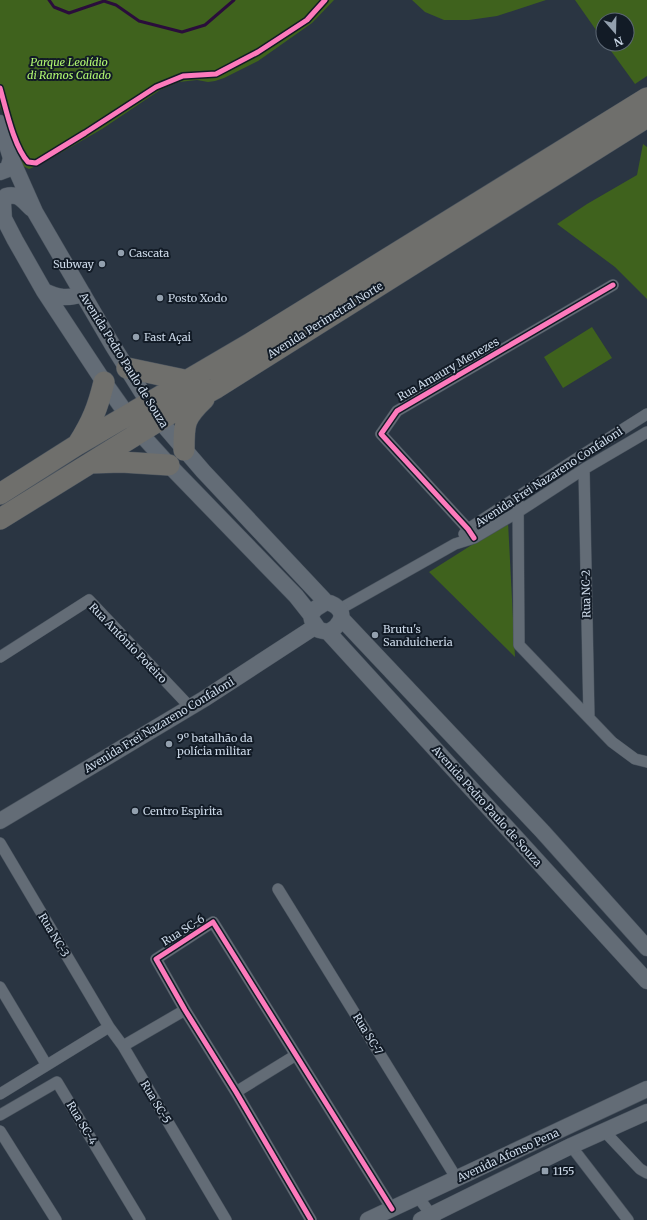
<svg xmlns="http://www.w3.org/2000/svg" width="647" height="1220" font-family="Merriweather,serif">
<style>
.green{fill:#3f621d}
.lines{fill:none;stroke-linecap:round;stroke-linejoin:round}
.stream{stroke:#2a0d3b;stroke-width:3}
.street-casing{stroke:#48525d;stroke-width:12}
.secondary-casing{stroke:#48525d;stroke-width:17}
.highway-casing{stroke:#48525d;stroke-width:22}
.street{stroke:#636c76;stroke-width:11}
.secondary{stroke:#636c76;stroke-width:16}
.highway{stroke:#6f6f6c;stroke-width:21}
.cycleway-casing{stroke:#121b26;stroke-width:8}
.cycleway{stroke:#fd7abc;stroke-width:5}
.poi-dot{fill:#93a0ae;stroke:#121b26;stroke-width:1.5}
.labels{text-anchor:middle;stroke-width:4;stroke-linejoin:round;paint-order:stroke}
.park-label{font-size:11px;font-style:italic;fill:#b2f971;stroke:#121b26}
.poi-label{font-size:11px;fill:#ccd9e8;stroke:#121b26;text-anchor:start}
.street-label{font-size:11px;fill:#ccd9e8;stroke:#121b26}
</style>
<rect width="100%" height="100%" fill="#2a3542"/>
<path class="green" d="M0,0H334L312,23L258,61L224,78L215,81L208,82L197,80L179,82L160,90L102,129L43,163L29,169L23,166L0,106Z
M412,0H546L497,16L469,20H444L425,12Z
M575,0H647V76L635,84L606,44H627V20H603V40Z
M643,144L647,147V299L615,267L557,224L587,204L637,175Z
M592,327L612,358L563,388L544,357Z
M508,522L515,657L429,572Z"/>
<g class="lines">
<path class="stream" d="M49,0L54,7L69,13L104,1L116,5L139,21L182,32L205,25L234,0"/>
<defs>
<path id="street" d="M584,469L589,718
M518,497L519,645L612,742L635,759L647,762
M464,534L468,529L579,457L647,414
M474,538L468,529L381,434L397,411L613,285
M340,609L455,544L474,538L518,512L584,469L647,432
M0,657L89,600L190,707
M0,843L109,1027L0,1094
M278,889L457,1179
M0,987L46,1064
M185,1010L123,1046L226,1220
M109,1027L123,1046
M236,1092L296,1055
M0,1115L57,1082L140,1220
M0,1131L56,1220
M605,1132L640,1169L647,1173
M571,1146L628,1220
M418,1197L435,1220
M311,1220L236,1092L185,1010L156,959L213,922L392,1209"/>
<path id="secondary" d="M0,123L11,158L35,212L113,346L160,421L203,471L326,602
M0,172L8,169L11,158
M0,211L15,240L44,291L104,382L140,433L169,465L296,596L311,615L312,620L319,630L328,632C331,630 336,628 338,624C347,614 337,604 326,602L315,609L311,615
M4,220L3,203L6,196C19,193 23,201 32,209
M44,291C59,298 67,299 83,294
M341,618L543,832L647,948
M328,632L647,981
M0,821L204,699L316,626
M368,1220L647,1089
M421,1220L571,1146L647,1112"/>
<path id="highway" d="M127,368L189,381
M78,444C92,422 98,407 104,382
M184,450C184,423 184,418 204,399
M91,463L121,462L169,465
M0,494L77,445L251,343L647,98
M0,519L176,410L216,388L647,117"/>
</defs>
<use href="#street" class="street-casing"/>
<use href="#secondary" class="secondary-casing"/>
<use href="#highway" class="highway-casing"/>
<use href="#street" class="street"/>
<use href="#secondary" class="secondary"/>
<use href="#highway" class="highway"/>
<defs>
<path id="cycleway" d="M0,88C6,109 14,147 28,162L36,163L85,133L156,87L183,76L216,74L258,52L307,20L325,0
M474,538L468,529L381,434L397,411L613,285
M311,1220L236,1092L185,1010L156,959L213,922L392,1209"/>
</defs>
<use href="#cycleway" class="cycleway-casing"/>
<use href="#cycleway" class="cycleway"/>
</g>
<g class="poi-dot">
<circle cx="121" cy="253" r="4"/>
<circle cx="102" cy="264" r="4"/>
<circle cx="160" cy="298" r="4"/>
<circle cx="136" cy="337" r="4"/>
<circle cx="375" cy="635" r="4"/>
<circle cx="169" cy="744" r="4"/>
<circle cx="135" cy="811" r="4"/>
<rect x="541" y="1167" width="8" height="8" rx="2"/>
</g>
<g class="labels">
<g class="park-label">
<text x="69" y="66">Parque Leolídio<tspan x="69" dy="13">di Ramos Caiado</tspan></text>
</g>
<g class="poi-label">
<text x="129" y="257">Cascata</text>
<text x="94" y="268" text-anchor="end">Subway</text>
<text x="168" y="302">Posto Xodo</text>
<text x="144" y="341">Fast Açai</text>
<text x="383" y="633">Brutu's<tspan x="383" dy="13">Sanduicheria</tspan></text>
<text x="177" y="742">9º batalhão da<tspan x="177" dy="13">polícia militar</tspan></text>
<text x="143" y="815">Centro Espirita</text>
<text x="553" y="1175">1155</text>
</g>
<g class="street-label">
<text transform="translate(325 320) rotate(-32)" y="4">Avenida Perimetral Norte</text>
<text transform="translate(124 360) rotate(58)" y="4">Avenida Pedro Paulo de Souza</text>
<text transform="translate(448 369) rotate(-30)" y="4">Rua Amaury Menezes</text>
<text transform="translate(549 477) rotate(-33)" y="4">Avenida Frei Nazareno Confaloni</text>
<text transform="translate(586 594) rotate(-91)" y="4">Rua NC-2</text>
<text transform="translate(128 643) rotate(46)" y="4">Rua Antônio Poteiro</text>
<text transform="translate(159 725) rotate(-31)" y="4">Avenida Frei Nazareno Confaloni</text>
<text transform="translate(487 806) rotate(48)" y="4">Avenida Pedro Paulo de Souza</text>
<text transform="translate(183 930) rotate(-32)" y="4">Rua SC-6</text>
<text transform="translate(54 935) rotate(59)" y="4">Rua NC-3</text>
<text transform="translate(368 1034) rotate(58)" y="4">Rua SC-7</text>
<text transform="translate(156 1102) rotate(59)" y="4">Rua SC-5</text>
<text transform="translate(82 1123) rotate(59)" y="4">Rua SC-4</text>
<text transform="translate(508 1155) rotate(-25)" y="4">Avenida Afonso Pena</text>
</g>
</g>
<g transform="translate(615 32) rotate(160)"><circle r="19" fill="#121b26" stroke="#5c6774"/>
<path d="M0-3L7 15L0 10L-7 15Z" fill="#93a0ae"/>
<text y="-6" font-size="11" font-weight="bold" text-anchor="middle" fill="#ccd9e8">N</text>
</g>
</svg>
